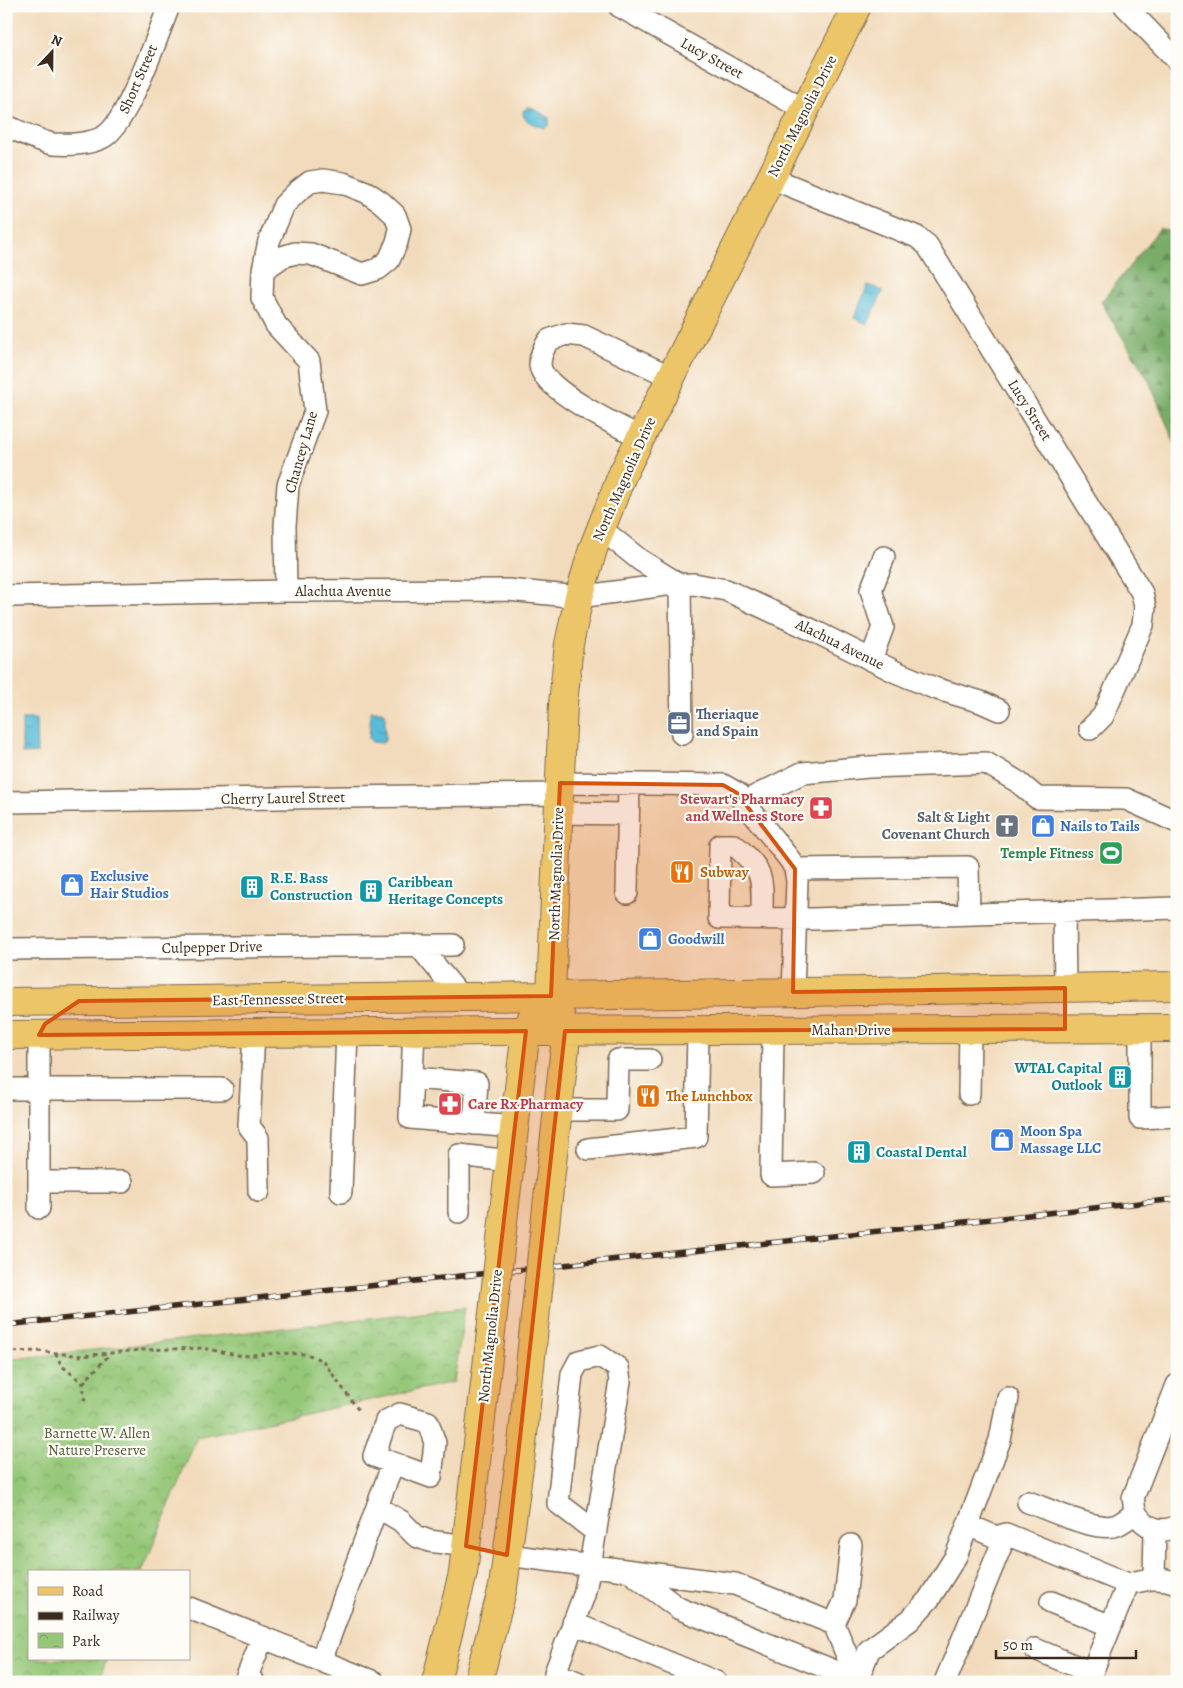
<svg xmlns="http://www.w3.org/2000/svg" width="1183" height="1688" font-family="Alegreya,serif">
<style>
.forest{fill:url(#forest-firs);stroke:#5a6b43}
.park{fill:url(#park-crowns);stroke:#68784b}
.water{fill:url(#water-ripples);stroke:#4a737b}
.lines{fill:none;stroke-linecap:round;stroke-linejoin:round}
.minor-casing{stroke:#7b6855;stroke-width:24}
.major-casing{stroke:#7b6855;stroke-width:30}
.path{stroke:#7b6855;stroke-width:3;stroke-dasharray:4 4;stroke-linecap:butt}
.minor{stroke:#fff;stroke-width:21}
.major{stroke:#ecc569;stroke-width:28}
.rail-casing{stroke:#3b2a1e;stroke-width:5.5}
.rail{stroke:#fdfcf7;stroke-width:4;stroke-dasharray:11;stroke-linecap:butt}
.major-bridge-casing{stroke:#7b6855;stroke-width:30;stroke-linecap:butt}
.major-bridge{stroke:#ecc569;stroke-width:28}
.marked{fill:#d7540e;fill-opacity:0.2;stroke:#d7540e;stroke-width:4;stroke-linejoin:round}
.labels{text-anchor:middle;stroke-width:4.5;stroke-linejoin:round;paint-order:stroke}
.street-label{font-size:15px;fill:#3b2a1e;stroke:#fdfcf7}
.service-label{font-size:15px;font-weight:bold;fill:#4e5e75;stroke:#fdfcf7;text-anchor:start}
.health-label{font-size:15px;font-weight:bold;fill:#be3a42;stroke:#fdfcf7;text-anchor:end}
.worship-label{font-size:15px;font-weight:bold;fill:#5b616d;stroke:#fdfcf7;text-anchor:end}
.shop-label{font-size:15px;font-weight:bold;fill:#366cbe;stroke:#fdfcf7;text-anchor:start}
.leisure-label{font-size:15px;font-weight:bold;fill:#27864d;stroke:#fdfcf7;text-anchor:end}
.food-label{font-size:15px;font-weight:bold;fill:#c56008;stroke:#fdfcf7;text-anchor:start}
.culture-label{font-size:15px;font-weight:bold;fill:#0d838f;stroke:#fdfcf7;text-anchor:start}
.park-label{font-size:15px;fill:#565939;stroke:#fdfcf7}
</style>
<defs>
<pattern id="forest-firs" width="22" height="20" patternUnits="userSpaceOnUse" patternTransform="scale(1.25)"><rect width="22" height="20" fill="#78ac68"/><path d="M5 1l3.5 6h-7zM16 11l3.5 6h-7z" fill="#648c55"/></pattern>
<pattern id="park-crowns" width="20" height="18" patternUnits="userSpaceOnUse" patternTransform="scale(1.25)"><rect width="20" height="18" fill="#95c778"/><path d="M2 6a3 3 0 1 1 6 0M12 15a3 3 0 1 1 6 0" fill="none" stroke="#7ba262"/></pattern>
<pattern id="water-ripples" width="26" height="14" patternUnits="userSpaceOnUse" patternTransform="scale(1.25)"><rect width="26" height="14" fill="#59bcd8"/><path d="M2 4q2-2 4 0t4 0M15 11q2-2 4 0t4 0" fill="none" stroke="#4b99af"/></pattern>
</defs>
<rect width="100%" height="100%" fill="#fdfcf7"/>
<filter id="ink" filterUnits="userSpaceOnUse"><feTurbulence type="fractalNoise" baseFrequency=".02" numOctaves="2"/><feDisplacementMap in="SourceGraphic" scale="10" xChannelSelector="R" yChannelSelector="G"/><feConvolveMatrix kernelMatrix="1 2 1 2 8 2 1 2 1" color-interpolation-filters="sRGB"/></filter>
<filter id="wash" filterUnits="userSpaceOnUse"><feTurbulence type="fractalNoise" baseFrequency=".0096" numOctaves="4" result="noise"/><feDisplacementMap in="SourceGraphic" scale="20" xChannelSelector="R" yChannelSelector="G"/><feGaussianBlur stdDeviation="1.12" result="paint"/><feColorMatrix in="noise" values="0 0 0 0 0 0 0 0 0 0 0 0 0 0 0 0 0 1.4 0 .05"/><feComposite in="paint" operator="in"/></filter>
<g filter="url(#wash)">
<rect width="100%" height="100%" fill="#f2dbbc"/>
<path class="forest" d="M1160,228L1177,235V449L1149,381L1101,302Z"/>
<path class="park" d="M465,1307L454,1382L197,1437L142,1572H29V1659H107L98,1682H6V1360Z"/>
<path class="water" d="M527,108H531L549,117V125L543,128C535,124 522,122 523,111Z
M868,285L883,291L868,324L854,318Z
M371,711H382L385,714V741L382,743L372,742L369,739Z
M22,719H36L37,753L22,754Z"/>
</g>
<g filter="url(#ink)">
<g class="lines">
<defs>
<path id="minor" d="M619,6L805,110
M1125,6L1177,60
M6,126C19,131 41,142 53,144C69,145 92,144 105,136C128,121 158,35 169,6
M771,178L917,237L927,245L1142,593L1145,607L1143,625L1103,716L1090,729
M263,270L282,257L295,253L311,254L362,274L378,269L389,260L397,242L400,229L395,215L381,202L366,192L343,183L323,180L310,182L297,192L284,205L269,241L263,270L262,298L276,325L309,361L315,411L288,485L285,526L286,591
M641,437C619,427 541,389 540,365C540,356 544,347 549,340L566,334L584,336L671,377
M600,528L640,560L680,585
M680,585L682,734
M6,596L286,591L508,590L579,597L665,585L694,584L726,590L814,631L896,672L934,688L981,702L999,710
M871,660L883,627L871,590L884,557
M560,783L723,785L737,793L790,860L795,869L797,881L793,992
M6,802L559,794
M744,802L802,773L869,767L986,763L1018,782L1037,798L1126,799L1177,822
M558,813L628,814
M795,869L968,867L969,914
M627,893L629,784
M1064,911L1065,988
M762,918C762,879 766,871 734,845H720L719,918L811,919L1177,908
M418,945L461,997
M6,949L453,945
M1140,1028V1118L1177,1116
M773,1030L771,1175L814,1173
M414,1031L410,1118L514,1127
M254,1033L249,1126L258,1138L259,1191
M412,1078L477,1083L474,1124
M6,1089H222
M969,1094L970,1029
M558,1110H617L618,1060H650
M588,1149L696,1137L698,1031
M39,1182H122
M341,1192L347,1032
M39,1208V1035
M459,1212V1155L510,1161
M1177,1385L1133,1498C1134,1502 1134,1507 1135,1511C1143,1527 1161,1535 1177,1526
M400,1414L428,1422L435,1443L431,1477L374,1456L386,1421Z
M1028,1502C1048,1509 1098,1533 1117,1525C1124,1522 1131,1516 1136,1512
M377,1507L401,1521L416,1536L429,1541L466,1546
M968,1525L996,1537L1006,1534L1128,1584
M507,1555L735,1584L834,1624L857,1680
M629,1571L678,1608L857,1680
M1154,1578L1155,1529
M1128,1584C1146,1579 1159,1576 1177,1583
M1051,1602L1111,1626
M189,1608L374,1682
M573,1623L716,1682
M834,1624L845,1600L851,1545
M1035,1649L1092,1673
M321,1661L393,1463
M254,1682L246,1679L263,1637
M577,1682L555,1673L584,1595L590,1566L620,1381L618,1368L600,1356L579,1361L572,1374L558,1503L596,1532
M857,1682L869,1650L910,1620L929,1599L956,1556L1000,1440L1008,1398
M945,1682L1006,1534
M1088,1682L1128,1584"/>
<path id="major" d="M6,1002L551,996L1177,986
M6,1035L505,1031L1177,1028
M548,1198L565,1047L563,1022L551,996L563,704L569,644L579,597L593,549L622,475L857,6
M505,1203L526,1031L533,1016
M436,1682L463,1573L490,1341
M478,1682L503,1587L522,1444L533,1337"/>
</defs>
<use href="#minor" class="minor-casing"/>
<use href="#major" class="major-casing"/>
<path class="path" d="M6,1352L38,1351L82,1356L140,1350L203,1348L242,1356L277,1353L307,1354L323,1361L360,1412
M55,1353L62,1366L83,1383L85,1405
M83,1383L111,1353"/>
<use href="#minor" class="minor"/>
<use href="#major" class="major"/>
<defs>
<path id="rail" d="M6,1325L1177,1199"/>
</defs>
<use href="#rail" class="rail-casing"/>
<use href="#rail" class="rail"/>
<defs>
<path id="major-bridge" d="M533,1337L548,1198
M490,1341L505,1203"/>
</defs>
<use href="#major-bridge" class="major-bridge-casing"/>
<use href="#major-bridge" class="major-bridge"/>
</g>
</g>
<path class="marked" d="M560,783L723,785L737,793L795,869L793,992L1065,988V1029L565,1031L507,1555L466,1546L526,1031L39,1035L45,1024L79,1001L551,996Z"/>
<defs>
<symbol id="office-square" viewBox="-11 -11 22 22"><rect x="-9" y="-9" width="18" height="18" rx="4" fill="#5c6f8a" stroke="#fdfcf7"/><path d="M-6-3h4V-5.5h4V-3h4V5H-6ZM-1-4.5V-3h2v-1.5ZM-6 0V1H6V0Z" fill="#fff"/></symbol>
<symbol id="pharmacy-square" viewBox="-11 -11 22 22"><rect x="-9" y="-9" width="18" height="18" rx="4" fill="#e0444e" stroke="#fdfcf7"/><path d="M-2-6h4v4h4v4h-4v4h-4v-4h-4v-4h4Z" fill="#fff"/></symbol>
<symbol id="church-square" viewBox="-11 -11 22 22"><rect x="-9" y="-9" width="18" height="18" rx="4" fill="#6b7280" stroke="#fdfcf7"/><path d="M-1.2-6h2.4v3.5h3.3v2.4h-3.3V6h-2.4V-.1h-3.3v-2.4h3.3Z" fill="#fff"/></symbol>
<symbol id="shop-square" viewBox="-11 -11 22 22"><rect x="-9" y="-9" width="18" height="18" rx="4" fill="#3f7fe0" stroke="#fdfcf7"/><path d="M-5-2.5h2.3a2.7 3.5 0 0 1 5.4 0H5L5.5 6h-11ZM-1.5-2.5h3a1.5 2.3 0 0 0-3 0Z" fill="#fff"/></symbol>
<symbol id="stadium-square" viewBox="-11 -11 22 22"><rect x="-9" y="-9" width="18" height="18" rx="4" fill="#2e9e5b" stroke="#fdfcf7"/><path d="M0-5a6.5 5 0 1 0 0 10a6.5 5 0 1 0 0-10ZM-3.5-1.8h7v3.6h-7Z" fill="#fff"/></symbol>
<symbol id="restaurant-square" viewBox="-11 -11 22 22"><rect x="-9" y="-9" width="18" height="18" rx="4" fill="#e8710a" stroke="#fdfcf7"/><path d="M-5-6h1v4h1v-4h1v4h1v-4h1v5L-1.5 .5V6h-2V.5L-5-1ZM5-6V6H3V1.5H1.5Q1.5-4 5-6Z" fill="#fff"/></symbol>
<symbol id="building-square" viewBox="-11 -11 22 22"><rect x="-9" y="-9" width="18" height="18" rx="4" fill="#0f9aa8" stroke="#fdfcf7"/><path d="M-4-6H4V6H1V3H-1V6H-4ZM-2.5-4.3h1.7v1.8h-1.7ZM.8-4.3h1.7v1.8H.8ZM-2.5-1h1.7V.8h-1.7ZM.8-1h1.7V.8H.8Z" fill="#fff"/></symbol>
</defs>
<g fill-rule="evenodd">
<use href="#office-square" x="665" y="709" width="28" height="28"/>
<use href="#pharmacy-square" x="807" y="794" width="28" height="28"/>
<use href="#church-square" x="993" y="812" width="28" height="28"/>
<use href="#shop-square" x="1029" y="812" width="28" height="28"/>
<use href="#stadium-square" x="1097" y="839" width="28" height="28"/>
<use href="#restaurant-square" x="668" y="858" width="28" height="28"/>
<use href="#shop-square" x="58" y="871" width="28" height="28"/>
<use href="#building-square" x="238" y="873" width="28" height="28"/>
<use href="#building-square" x="357" y="877" width="28" height="28"/>
<use href="#shop-square" x="636" y="925" width="28" height="28"/>
<use href="#building-square" x="1106" y="1063" width="28" height="28"/>
<use href="#restaurant-square" x="634" y="1082" width="28" height="28"/>
<use href="#pharmacy-square" x="436" y="1090" width="28" height="28"/>
<use href="#shop-square" x="988" y="1126" width="28" height="28"/>
<use href="#building-square" x="845" y="1138" width="28" height="28"/>
</g>
<g class="labels">
<g class="street-label">
<text transform="translate(712 58) rotate(29)" y="5">Lucy Street</text>
<text transform="translate(138 79) rotate(-66)" y="5">Short Street</text>
<text transform="translate(802 116) rotate(-63)" y="5">North Magnolia Drive</text>
<text transform="translate(1030 410) rotate(58)" y="5">Lucy Street</text>
<text transform="translate(301 452) rotate(-74)" y="5">Chancey Lane</text>
<text transform="translate(624 479) rotate(-66)" y="5">North Magnolia Drive</text>
<text x="343" y="596">Alachua Avenue</text>
<text transform="translate(840 644) rotate(26)" y="5">Alachua Avenue</text>
<text transform="translate(283 798) rotate(-1)" y="5">Cherry Laurel Street</text>
<text transform="translate(556 874) rotate(-88)" y="5">North Magnolia Drive</text>
<text transform="translate(212 947) rotate(-1)" y="5">Culpepper Drive</text>
<text transform="translate(278 999) rotate(-1)" y="5">East Tennessee Street</text>
<text x="851" y="1035">Mahan Drive</text>
<text transform="translate(490 1336) rotate(-84)" y="5">North Magnolia Drive</text>
</g>
<g class="service-label">
<text x="696" y="719">Theriaque<tspan x="696" dy="17">and Spain</tspan></text>
</g>
<g class="health-label">
<text x="804" y="804">Stewart's Pharmacy<tspan x="804" dy="17">and Wellness Store</tspan></text>
<text x="468" y="1109" text-anchor="start">Care Rx Pharmacy</text>
</g>
<g class="worship-label">
<text x="990" y="822">Salt &amp; Light<tspan x="990" dy="17">Covenant Church</tspan></text>
</g>
<g class="shop-label">
<text x="1060" y="831">Nails to Tails</text>
<text x="90" y="881">Exclusive<tspan x="90" dy="17">Hair Studios</tspan></text>
<text x="668" y="944">Goodwill</text>
<text x="1020" y="1136">Moon Spa<tspan x="1020" dy="17">Massage LLC</tspan></text>
</g>
<g class="leisure-label">
<text x="1094" y="858">Temple Fitness</text>
</g>
<g class="food-label">
<text x="700" y="877">Subway</text>
<text x="666" y="1101">The Lunchbox</text>
</g>
<g class="culture-label">
<text x="270" y="883">R.E. Bass<tspan x="270" dy="17">Construction</tspan></text>
<text x="388" y="887">Caribbean<tspan x="388" dy="17">Heritage Concepts</tspan></text>
<text x="1102" y="1073" text-anchor="end">WTAL Capital<tspan x="1102" dy="17">Outlook</tspan></text>
<text x="876" y="1157">Coastal Dental</text>
</g>
<g class="park-label">
<text x="97" y="1438">Barnette W. Allen<tspan x="97" dy="17">Nature Preserve</tspan></text>
</g>
</g>
<rect width="1183" height="1688" fill="none" stroke="#fdfcf7" stroke-width="25"/>
<rect x="28" y="1570" width="162" height="90" fill="#fdfcf7" stroke="#afa8a0"/>
<rect x="38" y="1587" width="25" height="8" fill="#ecc569" stroke="#afa8a0"/>
<text x="72" y="1596" font-size="15" fill="#3b2a1e">Road</text>
<rect x="38" y="1612" width="25" height="8" fill="#3b2a1e" stroke="#afa8a0"/>
<text x="72" y="1620" font-size="15" fill="#3b2a1e">Railway</text>
<rect x="38" y="1633" width="25" height="15" fill="url(#park-crowns)" stroke="#afa8a0"/>
<text x="72" y="1646" font-size="15" fill="#3b2a1e">Park</text>
<g transform="translate(52 52) rotate(22)" stroke="#fdfcf7" stroke-width="4" paint-order="stroke">
<path d="M0-4L9 19L0 12L-9 19Z" fill="#3b2a1e"/>
<text y="-8" font-size="14" font-weight="bold" text-anchor="middle" fill="#3b2a1e">N</text>
</g>
<path d="M996 1650v8h140v-8" fill="none" stroke="#3b2a1e" stroke-width="2.5"/>
<text x="1003" y="1650" font-size="15" fill="#3b2a1e" stroke="#fdfcf7" stroke-width="4" paint-order="stroke">50 m</text>
</svg>
